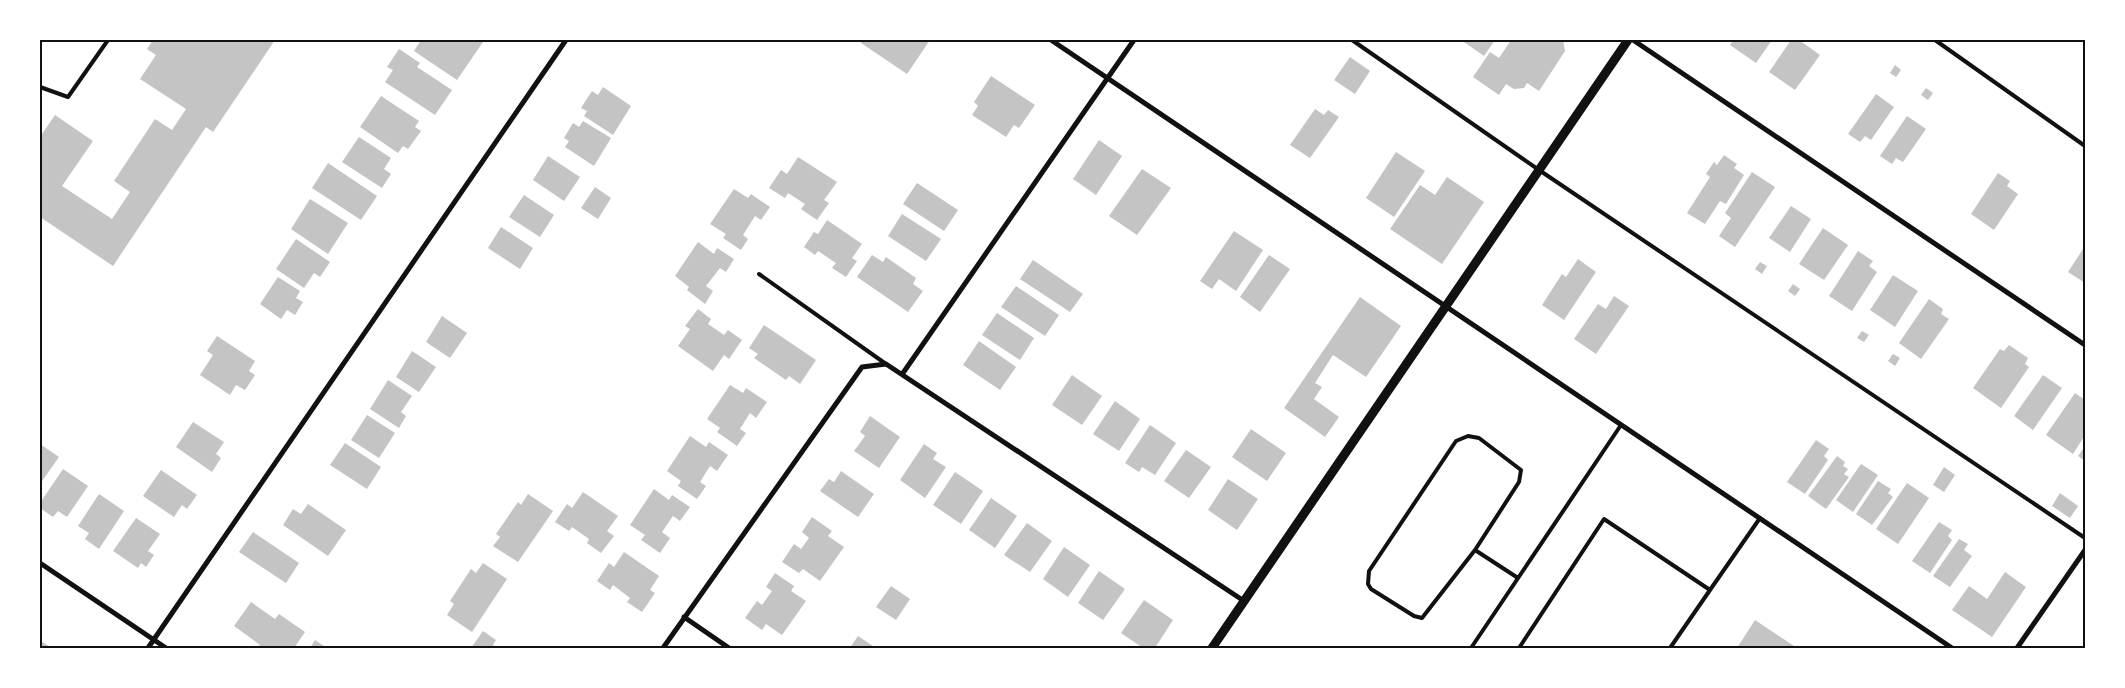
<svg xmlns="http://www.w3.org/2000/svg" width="2125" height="688" font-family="Lato,sans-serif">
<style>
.building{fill:#c4c4c4}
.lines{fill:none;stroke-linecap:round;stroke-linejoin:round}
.service{stroke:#111;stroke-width:4}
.minor{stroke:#111;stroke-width:5}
.tertiary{stroke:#111;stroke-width:9}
.neatline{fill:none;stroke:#111;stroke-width:2}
</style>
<rect width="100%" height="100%" fill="#fff"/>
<path class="building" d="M153,40H275L213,132L206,127L113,266L40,217V137L55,115L93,141L62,186L112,219L130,192L114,181L155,119L172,130L186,109L140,79L156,55L147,49Z
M421,40H480L483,42L457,80L414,51Z
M863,40H930L907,74L861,43Z
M1461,40H1495L1484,56Z
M1511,40H1563L1565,51L1539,91L1527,83L1524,88L1514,89L1506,84L1499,95L1473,77L1490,52L1499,58Z
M1733,40H1772L1756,63L1730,45Z
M1791,40H1799L1820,55L1795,90L1769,72Z
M399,49L420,63L417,67L452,90L435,115L385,82L393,70L387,67Z
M1350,57L1370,71L1355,94L1334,80Z
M1895,65L1901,70L1896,77L1890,73Z
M991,76L1035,105L1019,128L1014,125L1006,137L972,115L978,106L974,102Z
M603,87L631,106L613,135L584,116L587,111L581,108L592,91L598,95Z
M1926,88L1933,93L1928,100L1921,95Z
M1876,94L1894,107L1871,140L1865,136L1860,142L1848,134Z
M381,96L419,121L415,127L421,131L408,149L403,146L398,153L360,127Z
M1315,109L1324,115L1328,110L1339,117L1310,158L1290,145Z
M1907,116L1926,129L1903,162L1896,158L1892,164L1880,156Z
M583,121L611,138L594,166L565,147L569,141L564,138L573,123L579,127Z
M359,137L391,158L384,169L391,174L382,188L342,162Z
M1099,140L1122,156L1096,195L1073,179Z
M1396,152L1425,171L1394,217L1366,198Z
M1724,155L1737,164L1734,168L1744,175L1726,204L1720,201L1705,224L1687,213L1710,177L1706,174L1714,162L1717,165Z
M548,156L580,177L564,201L533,180Z
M798,157L837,182L824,200L829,203L817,220L801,209L805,204L788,193L785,198L769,188L781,170L787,174Z
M328,163L377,196L361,220L312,188Z
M1142,169L1171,188L1137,235L1109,216Z
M1752,172L1775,187L1735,247L1719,236L1731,218L1725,213Z
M1998,173L2010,181L2007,186L2018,194L1994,230L1971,214Z
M1447,177L1484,202L1442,264L1390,229L1420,185L1435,195Z
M917,183L958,210L944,231L903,204Z
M595,187L611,198L598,219L581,208Z
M734,189L748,198L751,194L770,207L761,220L755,216L743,235L748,239L741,250L723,238L726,234L710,224Z
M524,195L554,215L540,237L509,217Z
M310,199L348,223L328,254L291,229Z
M1791,206L1811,219L1790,252L1769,238Z
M902,214L941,239L926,261L888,236Z
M827,220L862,244L852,258L857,261L846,277L832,268L836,263L818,251L815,255L804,247L814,232L818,234Z
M501,227L533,248L520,269L488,248Z
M1823,228L1848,245L1824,280L1799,264Z
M1234,231L1263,250L1236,291L1219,279L1212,289L1200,281Z
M296,239L330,262L320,277L314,273L304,288L276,269Z
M698,242L714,254L717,248L734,259L726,272L720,268L706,286L713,291L705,304L687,290L689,287L675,276Z
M2085,246V283L2068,272Z
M1858,251L1873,261L1869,266L1877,272L1852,311L1829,296Z
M872,255L883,262L886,257L916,278L913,284L923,291L908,312L857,277Z
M1269,255L1290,269L1260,312L1240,297Z
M1578,259L1596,272L1564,320L1542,305L1562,274L1566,277Z
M1033,260L1083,294L1070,312L1020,279Z
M1760,262L1767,266L1762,274L1755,269Z
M1893,275L1918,291L1895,327L1870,310Z
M278,277L300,291L296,298L303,302L295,315L287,310L281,319L260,304Z
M1793,284L1800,289L1795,296L1788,291Z
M1016,286L1059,315L1045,336L1001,307Z
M1614,296L1629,306L1596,354L1574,339L1598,304L1606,309Z
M1360,297L1401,326L1366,377L1333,355L1315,383L1322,387L1314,399L1339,417L1325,437L1284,408Z
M1929,299L1943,309L1941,314L1949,319L1921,359L1899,343Z
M698,309L711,319L708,324L724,335L728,330L742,340L729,359L724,355L713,371L678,346L690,329L685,326Z
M997,313L1034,338L1020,360L982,335Z
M442,316L467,333L450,358L426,342Z
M764,325L816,360L800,384L789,376L786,380L754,358L758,354L749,348Z
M1862,331L1869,335L1864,342L1857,338Z
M217,336L255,361L249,371L255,375L245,390L236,385L230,395L200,375L213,355L207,351Z
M979,341L1016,367L1000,390L963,365Z
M2009,345L2028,358L2025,364L2029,367L2001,408L1973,388L2000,349L2004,351Z
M412,351L436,367L419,392L396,377Z
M1893,354L1900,358L1895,366L1888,361Z
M1072,375L1102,396L1082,425L1052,405Z
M2043,375L2062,388L2033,430L2014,416Z
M388,380L412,396L401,412L406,416L399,428L370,409Z
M730,385L743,393L746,388L767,402L756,418L750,413L740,429L746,433L737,446L717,432L720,428L707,419Z
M2075,393L2085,400V435L2073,454L2046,435Z
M1115,401L1140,419L1119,451L1093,434Z
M367,415L395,433L379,458L351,440Z
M870,416L900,437L879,468L854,451L865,436L860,432Z
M193,422L224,442L216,454L221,458L212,472L176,447Z
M1150,425L1176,443L1155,475L1142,467L1139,472L1125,463Z
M1251,429L1286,453L1267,481L1232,457Z
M690,436L706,447L709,442L728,455L717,471L710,466L700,482L706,486L697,499L678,486L681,481L667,471Z
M1816,440L1829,449L1824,456L1828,460L1805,494L1787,482Z
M345,443L381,467L367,489L330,465Z
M40,444L59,457L40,484Z
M924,444L937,453L933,459L946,467L925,498L900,480Z
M2085,446V461L2078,456Z
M1186,450L1211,467L1189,498L1164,481Z
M1837,456L1845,462L1843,466L1848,469L1844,474L1849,477L1826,509L1808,496Z
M1861,464L1878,475L1853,512L1836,500Z
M1944,467L1955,475L1944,492L1933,485Z
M63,469L88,486L67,517L58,511L53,517L40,508V503Z
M161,470L197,495L187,509L182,505L174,517L143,496Z
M841,471L874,494L858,517L820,491L829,479L834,482Z
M955,472L983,491L961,524L933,505Z
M1228,479L1258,499L1237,530L1208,510Z
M1878,481L1891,489L1888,493L1893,497L1872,525L1856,514Z
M1907,483L1929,498L1898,544L1876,529Z
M654,489L669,500L672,495L690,507L680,521L673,516L662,532L670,538L660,553L641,540L645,535L630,525Z
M583,492L618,516L607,531L614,536L601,553L587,543L589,539L572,527L569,531L555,522L567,504L572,508Z
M2060,493L2078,506L2070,518L2052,506Z
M99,494L124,511L99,549L85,539L89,533L78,526Z
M528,494L553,511L518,562L493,546L500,537L496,534L518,502L521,505Z
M991,498L1017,516L995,548L969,530Z
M308,504L346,530L328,556L283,525L293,509L301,514Z
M812,517L832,531L828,536L844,547L820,581L803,569L799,573L782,562L794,544L801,549L809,538L802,532Z
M136,518L160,534L148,551L154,555L146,567L141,563L138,568L113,551Z
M1939,522L1952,530L1948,536L1952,540L1930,573L1912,561Z
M1027,523L1052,541L1030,572L1004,555Z
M253,532L299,563L286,583L239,552Z
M1959,539L1968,544L1964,550L1972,556L1950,587L1933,576Z
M1064,547L1090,565L1068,597L1043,579Z
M624,552L659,576L650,590L655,593L642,612L627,602L630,598L613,585L610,590L597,581L609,563L614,567Z
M483,563L507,579L472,632L447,615L454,604L450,601L471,569L476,573Z
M1099,571L1125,589L1103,620L1078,603Z
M2005,572L2026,587L1992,637L1952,610L1969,586L1987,599Z
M775,573L794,586L791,591L806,601L782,635L766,624L762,630L745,618L757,601L762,605L772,591L766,587Z
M891,586L910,599L896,620L876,607Z
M1144,600L1173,620L1155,648H1143L1121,633Z
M251,602L275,619L279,614L305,632L294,648H258L260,645L234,626Z
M1755,620L1797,648H1737Z
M483,631L496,640L493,645L497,648H471Z
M858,636L876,648H850Z
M315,640L327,648H310Z
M42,642L52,648H40Z"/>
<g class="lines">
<path class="service" d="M1352,40L1539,170L2085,538
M1935,40L2085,146
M40,87L68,97L108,40
M759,274L886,364
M1475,550L1422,618L1414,616L1371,589L1368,584L1369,571L1456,441L1468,436L1479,438L1521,470L1519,482L1475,550L1518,578
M1471,648L1621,425
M1519,648L1604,519L1710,590L1760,518
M1670,648L1710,590"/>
<path class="minor" d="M1051,40L1952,648
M1633,40L2085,345
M903,373L1134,40
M40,563L166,648
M684,617L729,648
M148,648L566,40
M663,648L862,367L886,364L1244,601
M2017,648L2085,550"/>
<path class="tertiary" d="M1212,648L1628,40"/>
</g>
<rect width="2125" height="688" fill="none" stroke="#ffffff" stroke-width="82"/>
<rect x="41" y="41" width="2043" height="606" class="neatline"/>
</svg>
